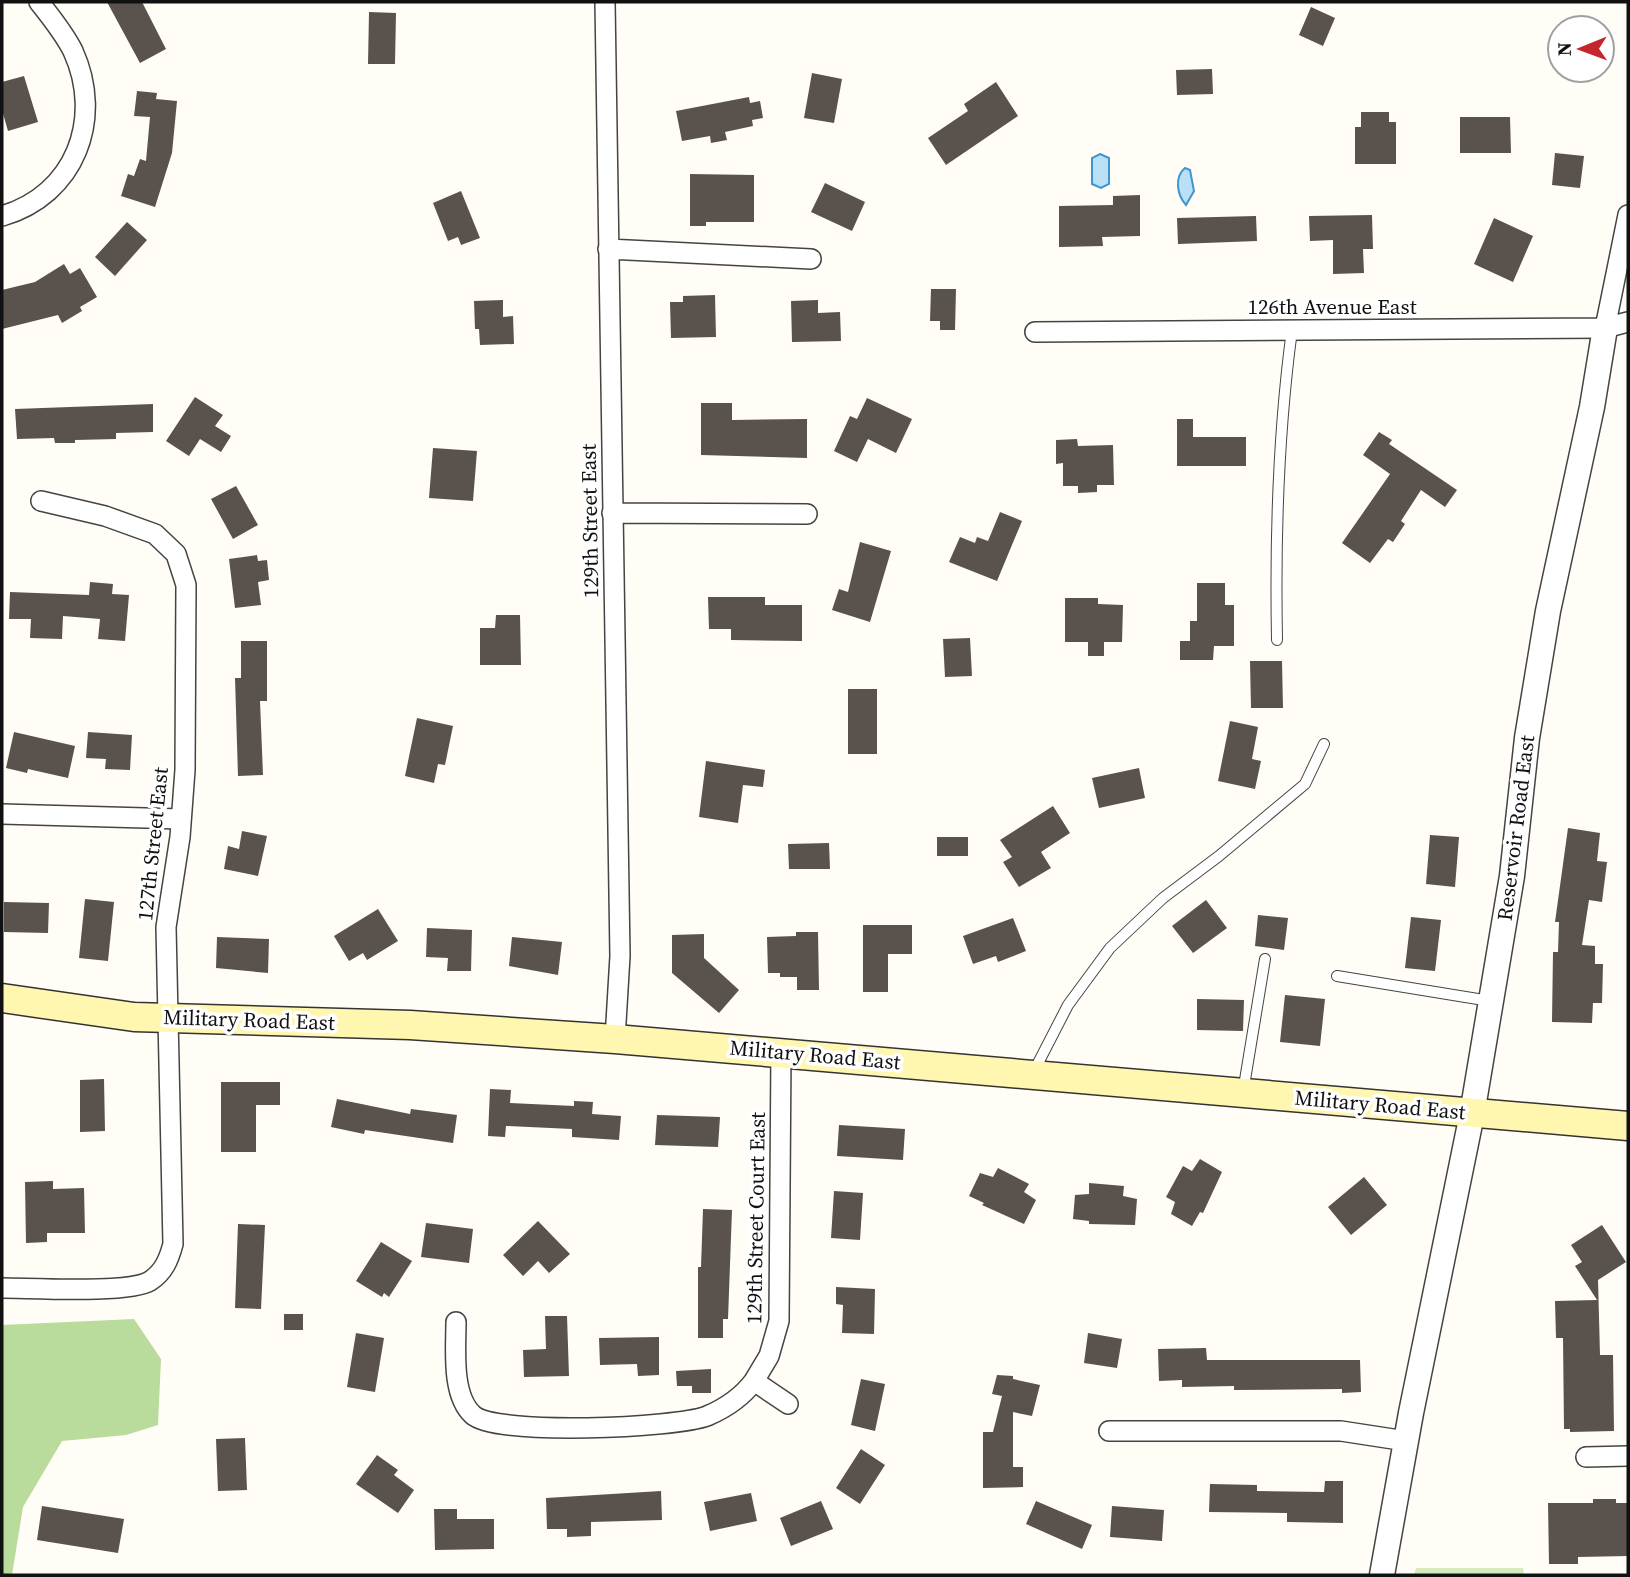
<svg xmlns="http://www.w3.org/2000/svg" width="1630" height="1577" font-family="'Source Serif 4',serif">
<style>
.green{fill:#d5ebbd}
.forest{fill:#b9dc9c}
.water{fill:#b9e0f7;stroke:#3f96cf;stroke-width:2}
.building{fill:#5a524d}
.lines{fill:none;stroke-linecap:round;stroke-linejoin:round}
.service-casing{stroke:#444;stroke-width:12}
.minor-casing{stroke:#444;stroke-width:22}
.tertiary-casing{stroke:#444;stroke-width:27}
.secondary-casing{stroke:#333;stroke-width:31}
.service{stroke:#fff;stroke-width:10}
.minor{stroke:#fff;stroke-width:19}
.tertiary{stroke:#fff;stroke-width:24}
.secondary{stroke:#fff6b0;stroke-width:28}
.labels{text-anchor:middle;stroke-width:7;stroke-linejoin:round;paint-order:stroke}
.street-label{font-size:21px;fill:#111;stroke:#fff}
</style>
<rect width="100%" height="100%" fill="#fffdf5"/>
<path class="green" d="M1416,1568H1523L1524,1575H1414Z"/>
<path class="forest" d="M134,1319L161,1359L158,1425L126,1435L62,1441L23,1507L12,1575H2V1325Z"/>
<path class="water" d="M1100,154L1109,158V184L1101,188L1092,184V158Z
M1185,168L1190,170L1194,191L1186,205C1177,195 1174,177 1185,168Z"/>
<path class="building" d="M107,2H142L166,49L140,63Z
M1311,7L1335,18L1323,46L1299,35Z
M369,12L396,13L395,64H368Z
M1212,69L1213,94L1177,95L1176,70Z
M812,73L842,79L834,123L804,118Z
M24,76L38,122L8,131L2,110V82Z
M996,82L1018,116L946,165L928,138L968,111L964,104Z
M137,91L157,93L156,99L177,101L172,153L155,207L121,196L128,174L134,176L140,159L146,161L150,117L134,116Z
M749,97L750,103L760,101L763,118L752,120L753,126L725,132L727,140L711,143L710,136L682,141L676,111Z
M1361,112H1389V122H1396V164H1355V127H1361Z
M1460,117H1510L1511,153H1460Z
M1555,153L1584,156L1580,188L1552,185Z
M690,174L754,175V222H706V226H690Z
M825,183L865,202L852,231L811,212Z
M461,191L480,238L461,245L458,237L448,241L433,203Z
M1140,195V236L1102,237L1103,246L1059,247V206L1113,205V196Z
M1372,215L1373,249H1363L1364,273L1333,274V240L1310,241L1309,216Z
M1256,216L1257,241L1178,244L1177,218Z
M1494,218L1533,236L1513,282L1474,264Z
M127,222L147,240L115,276L95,257Z
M64,264L70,274L80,268L97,297L80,307L82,311L62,323L58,315L2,329V290L35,282Z
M931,289H956L955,330H940V321H930Z
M715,295L716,337L671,338L670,302H683V296Z
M503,300V317L513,316L514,344L480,345L479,329H475L474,301Z
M818,300V313L840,312L841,341L792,342L791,301Z
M195,397L223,415L215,426L231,436L221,452L200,439L189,456L166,441Z
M867,398L912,419L896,453L868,439L857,462L834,451L850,416L857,419Z
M701,403H732V420L807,419V458L701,455Z
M153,404V432L116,433V439L75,440V443H55L54,438L17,439L15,409Z
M1177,419H1193V437H1246V466H1177Z
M1379,432L1392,440L1389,444L1457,490L1445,507L1421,490L1401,521L1405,524L1393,542L1388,539L1370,563L1342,543L1390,474L1363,455Z
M1077,439L1078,446L1113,445L1114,485H1097V492L1078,493V486H1063V463L1056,464V440Z
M433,448L477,451L473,501L429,498Z
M236,486L258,525L233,539L211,499Z
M1000,512L1022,521L997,581L949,562L960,537L975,543L977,537L988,541Z
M860,542L891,551L870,622L832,610L839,589L848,592Z
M257,555L258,561L267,560L269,580L258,582L261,605L235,608L229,559Z
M90,582L113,584L112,594L129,595L125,641L98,639L100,619L63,616L62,639L30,638L31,619H9L10,592L89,595Z
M1197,583H1225V605H1234V646H1214L1213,660H1180V641H1190V621H1197Z
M708,597H765V605H802V641L731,640V629H709Z
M1065,598H1098V604L1123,605L1122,642H1104V656H1088V642H1065Z
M496,615H520L521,665H480V628H495Z
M970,638L972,676L945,677L943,639Z
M241,641H267V701H260L263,775L238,776L235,678H241Z
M1250,661H1282L1283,708H1251Z
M848,689H877V754H848Z
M417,718L453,726L445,765L438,764L434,783L405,776Z
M1230,721L1258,727L1252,759L1261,761L1255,789L1218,781Z
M14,732L75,746L68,778L28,769L27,773L6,768Z
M88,732L132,735L130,770L105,769L106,759L86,758Z
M706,761L765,770L763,787L743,785L738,823L699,817Z
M1139,768L1145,798L1099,808L1092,778Z
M1053,806L1070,833L1041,852L1051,868L1019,887L1003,862L1012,857L1000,840Z
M1568,828L1600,833L1597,861L1607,862L1602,902L1589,900L1582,945L1595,946V964H1603L1602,1003H1593L1592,1023L1552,1022L1553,952H1558L1559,922H1555Z
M242,831L267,836L258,876L224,869L228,846L239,849Z
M1430,835L1459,837L1455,887L1426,884Z
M937,837H968V856H937Z
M829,843L830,869H789L788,844Z
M85,899L114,902L108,961L79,958Z
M1206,900L1227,928L1193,953L1172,926Z
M4,902L49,903L48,933L4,932Z
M378,909L398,941L367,960L363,953L349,961L334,936Z
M1258,915L1288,918L1284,950L1255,946Z
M1411,917L1441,920L1435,971L1405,968Z
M1013,918L1026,951L998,962L996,956L973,964L963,936Z
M863,925H912V954H888V992H863Z
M427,928L472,930L471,971H447L448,958L426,957Z
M796,932H818L819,990H797V977H780V973H768L767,937L796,936Z
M704,934V958L739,990L719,1013L672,973V935Z
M217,937L269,939L268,973L216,968Z
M512,937L562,942L558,975L509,966Z
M1285,995L1325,999L1320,1046L1280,1042Z
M1197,999L1244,1000L1243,1031L1197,1030Z
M104,1079L105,1131L80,1132V1080Z
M221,1082H280V1105H256V1152H221Z
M490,1089L511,1090L510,1103L574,1106V1101L593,1102L592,1114L621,1116L619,1140L572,1137V1129L506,1126L505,1137L488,1136Z
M337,1099L410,1114L411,1109L457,1115L453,1143L365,1130L364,1134L331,1127Z
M657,1115L720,1117L718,1147L655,1145Z
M839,1125L905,1129L903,1160L837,1156Z
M1200,1159L1222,1172L1203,1213L1200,1212L1192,1226L1171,1214L1175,1202L1166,1197L1183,1166L1192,1171Z
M998,1168L1029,1184L1024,1192L1036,1200L1024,1224L982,1205L984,1203L969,1196L980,1173L993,1177Z
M1364,1177L1387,1205L1351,1235L1328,1207Z
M53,1181V1189L84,1188L85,1233H47V1242L26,1243L25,1182Z
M1089,1183L1124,1186L1123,1196L1137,1199L1135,1225L1089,1224V1221L1073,1219L1075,1195L1089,1194Z
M834,1191L863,1193L860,1240L831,1238Z
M703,1209L732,1210L728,1319H723V1338H698V1267H701Z
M538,1221L570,1254L549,1273L538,1261L523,1276L503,1255Z
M426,1223L473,1229L469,1263L421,1257Z
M238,1224L265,1225L261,1309L235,1308Z
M1602,1225L1626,1262L1598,1280L1600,1355H1613L1614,1431L1570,1432V1429H1564L1563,1338H1556L1555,1301L1597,1300L1575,1266L1582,1262L1571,1245Z
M381,1242L412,1261L389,1297L384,1293L382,1297L356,1281Z
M836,1287L875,1289L874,1334L842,1333L843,1305L836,1304Z
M284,1314H303V1330H284Z
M545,1316H567L569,1376L524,1377L523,1350L546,1349Z
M356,1333L384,1338L375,1392L347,1387Z
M1088,1333L1122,1339L1117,1368L1084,1363Z
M659,1337V1375L638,1376L637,1364L600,1365L599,1338Z
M1206,1348L1207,1360H1360L1361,1392L1342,1393V1389L1234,1390V1386L1182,1387V1380L1159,1381L1158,1349Z
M711,1369V1393H692V1386H677L676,1371Z
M997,1375L1013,1376V1379L1040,1385L1032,1416L1013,1412V1467H1023V1487L983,1488V1432H993L1002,1396L992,1394Z
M861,1379L885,1384L875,1431L851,1425Z
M245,1438L247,1490L218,1491L216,1439Z
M861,1449L885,1465L860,1504L836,1488Z
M377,1455L398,1470L394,1475L414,1490L398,1513L356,1484Z
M1325,1481H1343V1523L1287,1522V1513L1209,1512L1210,1484L1257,1485V1491L1324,1492Z
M661,1491L662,1520L591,1522V1536L567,1537V1529H547L546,1498Z
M751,1493L757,1521L710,1531L704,1502Z
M1593,1499H1616V1503H1628V1556L1578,1557V1564H1549L1548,1503H1593Z
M821,1501L833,1529L791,1546L780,1518Z
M1036,1501L1092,1525L1082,1549L1026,1524Z
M42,1506L124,1519L118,1553L37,1540Z
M1112,1506L1164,1510L1162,1541L1110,1537Z
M434,1509H457V1519H494V1549L435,1550Z"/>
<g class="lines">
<defs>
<path id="service" d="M1277,640C1275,536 1278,433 1292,330
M1337,976L1490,1001
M1033,1073L1068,1005L1110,948L1163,898L1219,856L1305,784L1324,744
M1243,1092L1265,959"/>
<path id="minor" d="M605,2L620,956L615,1039
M2,216C75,195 104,119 73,51C64,33 51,17 39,2
M608,249L811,259
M1605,328L1628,215
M1035,332L1605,328L1628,322
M612,513L807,514
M2,814L181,819
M781,1051L779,1321L769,1356L754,1381L788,1404
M2,1288C31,1288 129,1294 150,1281C164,1272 169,1259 173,1244L166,927L180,837L185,770L186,585L176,554L155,534L105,516L41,501
M456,1322C456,1349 451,1395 473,1415C497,1436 676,1428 707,1416C726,1408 742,1397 754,1381
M1109,1431H1341L1406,1441
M1586,1457L1628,1456"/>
<path id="tertiary" d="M1382,1575L1411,1413L1472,1114L1512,876L1527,738L1548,611L1592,407L1605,328"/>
<path id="secondary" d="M2,998L134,1017L410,1025L615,1039L1628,1126"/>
</defs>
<use href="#service" class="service-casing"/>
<use href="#minor" class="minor-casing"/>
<use href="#tertiary" class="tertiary-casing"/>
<use href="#secondary" class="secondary-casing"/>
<use href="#service" class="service"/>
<use href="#minor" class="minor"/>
<use href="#tertiary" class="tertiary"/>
<use href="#secondary" class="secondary"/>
</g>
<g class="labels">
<g class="street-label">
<text x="1332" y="314">126th Avenue East</text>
<text transform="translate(590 521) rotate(-91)" y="7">129th Street East</text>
<text transform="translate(1516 828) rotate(-83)" y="7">Reservoir Road East</text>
<text transform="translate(153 844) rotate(-84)" y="7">127th Street East</text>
<text transform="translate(249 1020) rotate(2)" y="7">Military Road East</text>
<text transform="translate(815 1055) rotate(5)" y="7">Military Road East</text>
<text transform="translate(1380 1105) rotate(5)" y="7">Military Road East</text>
<text transform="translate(756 1218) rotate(-89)" y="7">129th Street Court East</text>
</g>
</g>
<rect width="1630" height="1577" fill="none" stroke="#111111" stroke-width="7"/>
<g transform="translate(1581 49) rotate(269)"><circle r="33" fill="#ffffff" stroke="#a0a0a0" stroke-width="2"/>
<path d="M0-5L12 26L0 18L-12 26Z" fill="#c4262e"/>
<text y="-10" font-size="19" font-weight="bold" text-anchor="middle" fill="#111111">N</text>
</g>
</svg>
